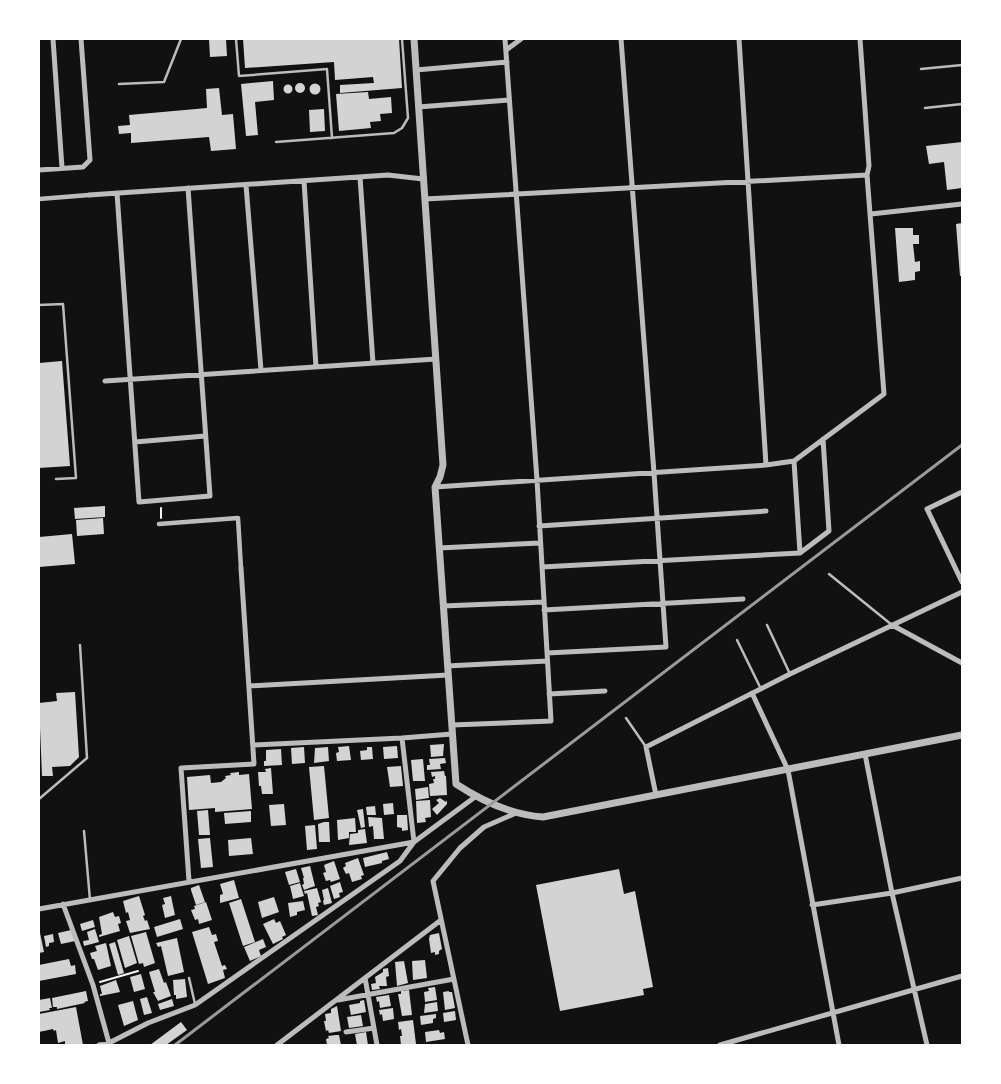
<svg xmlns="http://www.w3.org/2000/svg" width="1001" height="1084" font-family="'Public Sans',sans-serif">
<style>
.building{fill:#d3d3d3}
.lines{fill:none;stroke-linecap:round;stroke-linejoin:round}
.path{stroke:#f5f5f5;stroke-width:2}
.service{stroke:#bcbcbc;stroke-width:2.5}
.pedestrian{stroke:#bcbcbc;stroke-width:4.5}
.minor{stroke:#bcbcbc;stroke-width:5}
.tertiary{stroke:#bcbcbc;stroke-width:7}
.rail{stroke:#9a9a9a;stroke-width:3}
</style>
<rect width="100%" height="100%" fill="#111"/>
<path class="building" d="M209,39H226L227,56L210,57Z
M243,39H399L402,88L340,93V85L374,83L373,77L335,80L334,62L245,68Z
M273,81L274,100L255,102L258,135L246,136L241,84Z
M295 88a5 5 0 1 1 10 0a5 5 0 1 1-10 0Z
M309.5 89a5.5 5.5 0 1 1 11 0a5.5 5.5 0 1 1-11 0Z
M283.5 89a4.5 4.5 0 1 1 9 0a4.5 4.5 0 1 1-9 0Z
M219,88L222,115L233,114L236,149L211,151L209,137L131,143V133L119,134L118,126L130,125L129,115L207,108L206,89Z
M368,92L369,99L391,97L392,113L380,114L381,121L370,122L371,128L339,131L336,94Z
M324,109L325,131L310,132L309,110Z
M962,142V188L947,190L944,162L929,164L926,146Z
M962,223V276H960L956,224Z
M895,228H913V235H919V244H913L915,262L920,261V271L915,272V280L899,282Z
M62,361L70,466L39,468V363Z
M105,506V517L75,519L74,508Z
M103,518L104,534L77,536L76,520Z
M72,534L75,564L39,567V537Z
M75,692L79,757L70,766L52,767L53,776H42L39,703L57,701L56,693Z
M444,744L443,756L431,757L430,745Z
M349,746L351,760L337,761L336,753L339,752L338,747Z
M397,746L398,758L384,759L383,747Z
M304,747L305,763L292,764L291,748Z
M328,747L329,761L314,763L315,748Z
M367,747H372L373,759L361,760L360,751L367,750Z
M281,749L282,765L264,766V761H266V750Z
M445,758L446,763L440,764L441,769L427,770V765H430L429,759Z
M423,759L425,781H413L411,760Z
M324,766L329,818L314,820L309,767Z
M401,766L403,786L390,787L387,767Z
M271,768L273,794H262L261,786H259L258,772H266L265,769Z
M444,771L445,776H446L447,795L430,796L429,784L434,783L433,779H435V776L432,777L431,772Z
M239,772V775L249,774L252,809L215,812V808L189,810L187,777L210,775L211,783L221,782L226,778L225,776L231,775L230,773Z
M428,787L429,798L416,800L415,789Z
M440,798L446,802L447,800V804L437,815L432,809L439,803L436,800Z
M430,800L431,817L425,818L426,822L417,823L416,801Z
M393,803L394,814L384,815L383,804Z
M284,804L286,825L271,826L269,805Z
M375,806L376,815H367L366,807Z
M363,809L365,827L361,828L357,810Z
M208,810L210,835H199L197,811Z
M251,811V822L225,824L224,813Z
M397,815H407L408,830L402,831V828L397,827Z
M368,817L382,818L384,839H374L373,826L369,827Z
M355,818L356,832H349V838L338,840L337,820Z
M324,822H329L330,842H319L318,824Z
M315,825L317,849L307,850L305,826Z
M365,829L367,843L349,845L350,834L358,833V830Z
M210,838L213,867L201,868L198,839Z
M251,838L253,854L229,856L228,840Z
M387,852L389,859L382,861V863L365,867L363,858Z
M358,858L364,875L361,876L362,879L352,882L349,873L346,874L343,868L346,866L345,863Z
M334,861L340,879L331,882L330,880L326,881L323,873L326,872L324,865Z
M310,866L315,886L304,890L302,885L304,884L303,878H304L301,868Z
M296,869L300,882L289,885L285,872Z
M619,869L624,894L635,891L653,987L643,989L644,995L560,1011L536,885Z
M234,880L239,898L220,903V895L223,894L220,884Z
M340,882L343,892L339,893L340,897L334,899L330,886Z
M300,883L304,896L293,899L290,886Z
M199,885L205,902L196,905L191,890V888Z
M317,888L321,902L318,903L319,906L316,907L318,915L312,916L307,893L305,894L304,891Z
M328,888L332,903L324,905L323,901L324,900L322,890Z
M139,896L145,915L143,916L145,921L147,920L150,929L130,933L126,921L130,920L128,912L126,913L123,901Z
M171,896L175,915L165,918L162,905L165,904L163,898Z
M274,897L279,912L262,918L258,902Z
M241,899L255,942L243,946L229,903Z
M303,901L305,910L297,912V915L290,917L288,903Z
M206,902L212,920L199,924L198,919L195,920L191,910L195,909L194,906Z
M113,912L115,917L119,916L121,923L118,924L120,931L99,937V935L102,934L99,917Z
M180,919L183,929L157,937L154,927Z
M274,919L276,923L280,921L286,935L282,937L283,939L273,944L263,924Z
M93,920L95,927L82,931L80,924Z
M209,927L212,935L216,934L218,941L214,942L222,966L225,965L227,969L223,970L225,978L208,984L192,932Z
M39,928L44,952L39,953Z
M95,929L99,942L84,946L83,941L89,940L87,932Z
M71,930L75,941L61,944L58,933Z
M146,932L155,963L144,967L143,963L139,964L131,936Z
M439,933L442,949L439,951V954L435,955V952L431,953L429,939L430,935Z
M53,934L54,942L49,943V946L46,947L44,936Z
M129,936L137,963L125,968L117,940Z
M177,938L184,972L168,976L161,946L158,947L156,943Z
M263,939L266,947L259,950L261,956L250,961L244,947Z
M115,942L124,973L118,975L109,944Z
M106,943L111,966L98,970L94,959H92L90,953L97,951L95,946Z
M69,959L71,966L75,965L76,974L39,981V965Z
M425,960L427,978L413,980L412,961Z
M404,961L408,983L397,986L395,962Z
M388,968L389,976L386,977L387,986H379L380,989L372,990L371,984L376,983L375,977L383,972V969Z
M159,969L164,983L166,982L171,996L158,1001L153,992H155L149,972Z
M141,974L145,989L134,992L130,977Z
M185,979L187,997L176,999V995H174L173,980Z
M116,980L120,992L100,996V994H102L100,986Z
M435,987L437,1000L425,1002L424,992L429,991L428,988Z
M409,990L412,1015L402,1016L398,994H401V991Z
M86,991L88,1001L84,1002L85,1003L57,1009V1007H53L52,998Z
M449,991V992H452L455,1008L445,1010L443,992Z
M389,995L391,1006L380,1008L379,1001L377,1002L376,997Z
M147,997L152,1013L144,1015L140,999Z
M50,998L52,1008H49L50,1010L39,1012V1000Z
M172,999L174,1006L160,1010L158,1004Z
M364,1000L366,1012L351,1015L349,1005L360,1003V1001Z
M133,1001L138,1020L124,1026L118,1005Z
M437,1002L438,1011L424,1013L425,1004Z
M337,1006L341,1031L329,1033L328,1030L326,1031L324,1021H326L325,1014L331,1013V1009Z
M76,1007L83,1045H68V1044H65V1041L58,1043L56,1030L54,1031L53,1029L39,1032V1014Z
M393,1008L394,1019L383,1021L382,1014L380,1015L379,1010Z
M455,1011L456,1020L444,1022L443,1013Z
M436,1014V1018L433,1019V1023L421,1025L420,1016Z
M361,1015L363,1026L349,1028L347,1017Z
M413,1020L416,1044L401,1045L400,1036H402L401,1029L399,1030L398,1022Z
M181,1022L187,1030L166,1045H150Z
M439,1030L440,1033L444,1032L445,1039L426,1042L425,1032Z
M366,1032L368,1045H357L355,1034Z
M336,1035H339L341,1045H327L326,1039L329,1038L328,1036Z"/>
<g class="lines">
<path class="path" d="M161,508V518
M100,982L138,971"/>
<path class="service" d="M236,39L239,76L327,69L332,138
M921,69L962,65
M119,84L164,82L181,39
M925,108L962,104
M276,142L394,133L402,128L408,118L402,39
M39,305L63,304L76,478L56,479
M829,574L892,625
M767,625L790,674
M737,640L761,689
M626,718L646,747
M39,799L87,758L80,645
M84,831L90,900
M189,978L195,1004"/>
<path class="pedestrian" d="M39,199L89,195
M159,524L238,518L241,568"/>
<path class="minor" d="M53,39L62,168
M739,39L766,465
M506,50L521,39
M416,70L507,62
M418,107L509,100
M39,170L83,167L90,160L81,39
M360,177L373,363
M304,181L316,367
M246,185L261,370
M117,193L139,502L210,496L188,188
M89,195L388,175L423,179
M425,199L867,175
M871,214L962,204
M105,381L436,359
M135,442L205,436
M794,461L800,553
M435,487L766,465L794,461L884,394L867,175L869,166L860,39
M962,492L927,509L962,582
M539,526L766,511
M439,548L540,543
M542,567L800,553L829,531L823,439
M443,606L544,602
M544,610L743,599
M892,625L962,663
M547,653L666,647L654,473L621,39
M447,666L547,661
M249,686L448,675
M752,693L788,770L839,1045
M549,694L605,691
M452,725L551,721L537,480L505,39
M402,738L414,842
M253,745L402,738L452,734
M865,754L892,893L927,1045
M656,795L646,747L790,674L962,592
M189,881L181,768L254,764L241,568
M63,904L93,985L109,1043
M812,905L892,893L962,878
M39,909L414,842
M365,978L377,1045
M338,1000L454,979
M346,1032L374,1028
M99,1045L109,1043L148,1023L195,1005L400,861L414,842L475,797
M277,1045L441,920
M468,1045L433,881L460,848L484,827L516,813
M720,1045L962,976"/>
<path class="tertiary" d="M414,39L443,465L440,477L435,487L456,784C482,801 512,815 543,817L962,735"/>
<path class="rail" d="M175,1045L962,445"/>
</g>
<rect width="1001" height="1084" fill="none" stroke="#ffffff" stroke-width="80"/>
</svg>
